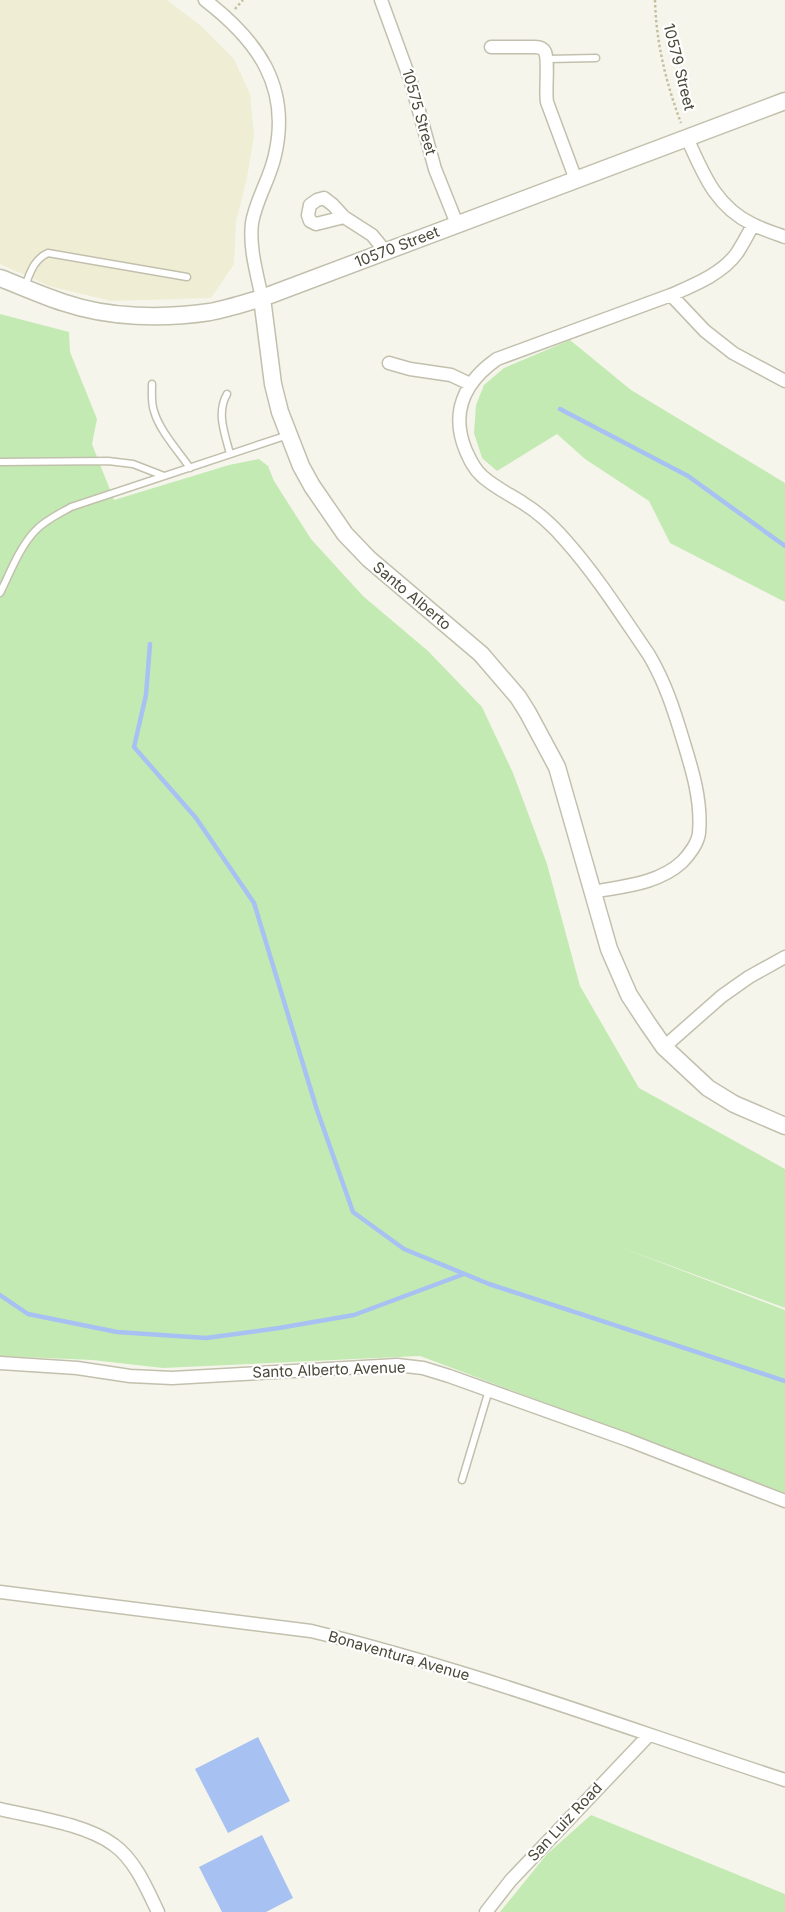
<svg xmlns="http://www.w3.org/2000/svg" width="785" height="1912" font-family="Inter,sans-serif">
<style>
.education{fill:#efeed5}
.green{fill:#c4eab4}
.water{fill:#a7c1f2}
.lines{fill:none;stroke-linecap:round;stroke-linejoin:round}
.stream{stroke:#a7c1f2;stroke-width:4.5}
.service-casing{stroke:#c2c0ad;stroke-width:9}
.minor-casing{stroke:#c2c0ad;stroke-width:15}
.tertiary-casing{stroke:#c2c0ad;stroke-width:19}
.path{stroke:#c4c09e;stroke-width:2.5;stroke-dasharray:2.5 2.5;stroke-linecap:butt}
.service{stroke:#fff;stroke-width:6}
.minor{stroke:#fff;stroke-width:12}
.tertiary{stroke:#fff;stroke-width:16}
.labels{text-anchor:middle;stroke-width:4.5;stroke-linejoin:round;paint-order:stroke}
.street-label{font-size:15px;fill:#4a4838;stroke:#fff}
</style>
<rect width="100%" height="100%" fill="#f6f5eb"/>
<path class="education" d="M0,0H167L200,25L234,59L250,94L254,135L247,178L236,222L234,264L211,298L111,301L49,286L0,264Z"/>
<path class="green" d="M0,314L69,332L70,352L97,419L92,444L114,500L229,465L259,459L268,466L274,481L311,539L363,596L428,651L482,707L513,773L547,864L580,986L639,1088L785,1169V1308L620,1247L785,1310V1498L567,1411L420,1356L163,1368L92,1360L0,1356Z
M570,340L631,390L785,483V602L670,543L649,501L585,459L557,434L497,471L482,458L474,433L476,405L484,385L504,368Z
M591,1815L785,1894V1912H500L547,1854Z"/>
<path class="water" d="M258,1737L290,1801L228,1833L195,1769Z
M262,1835L293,1898L266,1912H222L199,1867Z"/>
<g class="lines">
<path class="stream" d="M560,409L688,476L785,546
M150,644L146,695L134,747L196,818L254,903L317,1110L353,1212L404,1249L489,1284L785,1381
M0,1295L28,1314L117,1332L206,1338L279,1328L354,1315L464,1274"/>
<defs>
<path id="service" d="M547,59L596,58
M25,286C30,273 34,259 48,253L187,277
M152,384C152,393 151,403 154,411C159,430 179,452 190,468
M227,394C216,413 225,434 230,454
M0,462L108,461L133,464L164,476
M0,593C10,573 19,548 35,531C45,520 59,514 71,507L288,435
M462,1480L489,1390"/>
<path id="minor" d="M205,0C257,40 291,86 275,155C270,179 256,199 252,223C249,248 257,274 262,298
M381,0L411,82L435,169L457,224
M491,47H535C539,47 543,48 545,52C549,60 545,91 547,102L576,180
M687,138C703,173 715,206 752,224C762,229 774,233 785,237
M344,217L316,224L310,221L308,215L310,205L317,200L324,198L333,205L344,217L372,235L386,252
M671,295L705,331L733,353L785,381
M389,363L410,369L451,375L470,384
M593,892C624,886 658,884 682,862C689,855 698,843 699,833C702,801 692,769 683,740C674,710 665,682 649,655C623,617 597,576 566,541C554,527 539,513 523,503C509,494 494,487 482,476C474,469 470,460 466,451C450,413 464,382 497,359L671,295C694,285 722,274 737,253C743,244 748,234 753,225
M664,1047L722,996L749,977L785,957
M0,1363L77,1368L130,1376L172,1378L397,1365L423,1368L449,1376L628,1440L785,1501
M0,1592L311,1631C472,1670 628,1729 785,1780
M0,1809C34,1817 86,1824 114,1845C135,1860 147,1889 158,1912
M486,1912L511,1880L649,1735"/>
<path id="tertiary" d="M0,278C21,286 43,296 65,303C109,318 163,319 210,312C227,309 245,303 262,298L785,101
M262,298L273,384L280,412L301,466L312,486L345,534L369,559L481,654L518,697L528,713L557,767L609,949L629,995L646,1021L664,1047L708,1088L734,1104L785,1126"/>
</defs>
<use href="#service" class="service-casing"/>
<use href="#minor" class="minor-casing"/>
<use href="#tertiary" class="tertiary-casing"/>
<path class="path" d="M655,0C656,42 666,83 681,123
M235,9L243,0"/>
<use href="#service" class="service"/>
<use href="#minor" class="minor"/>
<use href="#tertiary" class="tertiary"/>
</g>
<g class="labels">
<g class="street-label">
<text transform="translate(679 67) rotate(76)" y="5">10579 Street</text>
<text transform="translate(419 112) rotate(74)" y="5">10575 Street</text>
<text transform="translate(397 247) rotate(-21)" y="5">10570 Street</text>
<text transform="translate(412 596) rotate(40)" y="5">Santo Alberto</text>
<text transform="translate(329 1370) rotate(-2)" y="5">Santo Alberto Avenue</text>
<text transform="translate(399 1656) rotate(16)" y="5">Bonaventura Avenue</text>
<text transform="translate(565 1822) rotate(-47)" y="5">San Luiz Road</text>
</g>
</g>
</svg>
